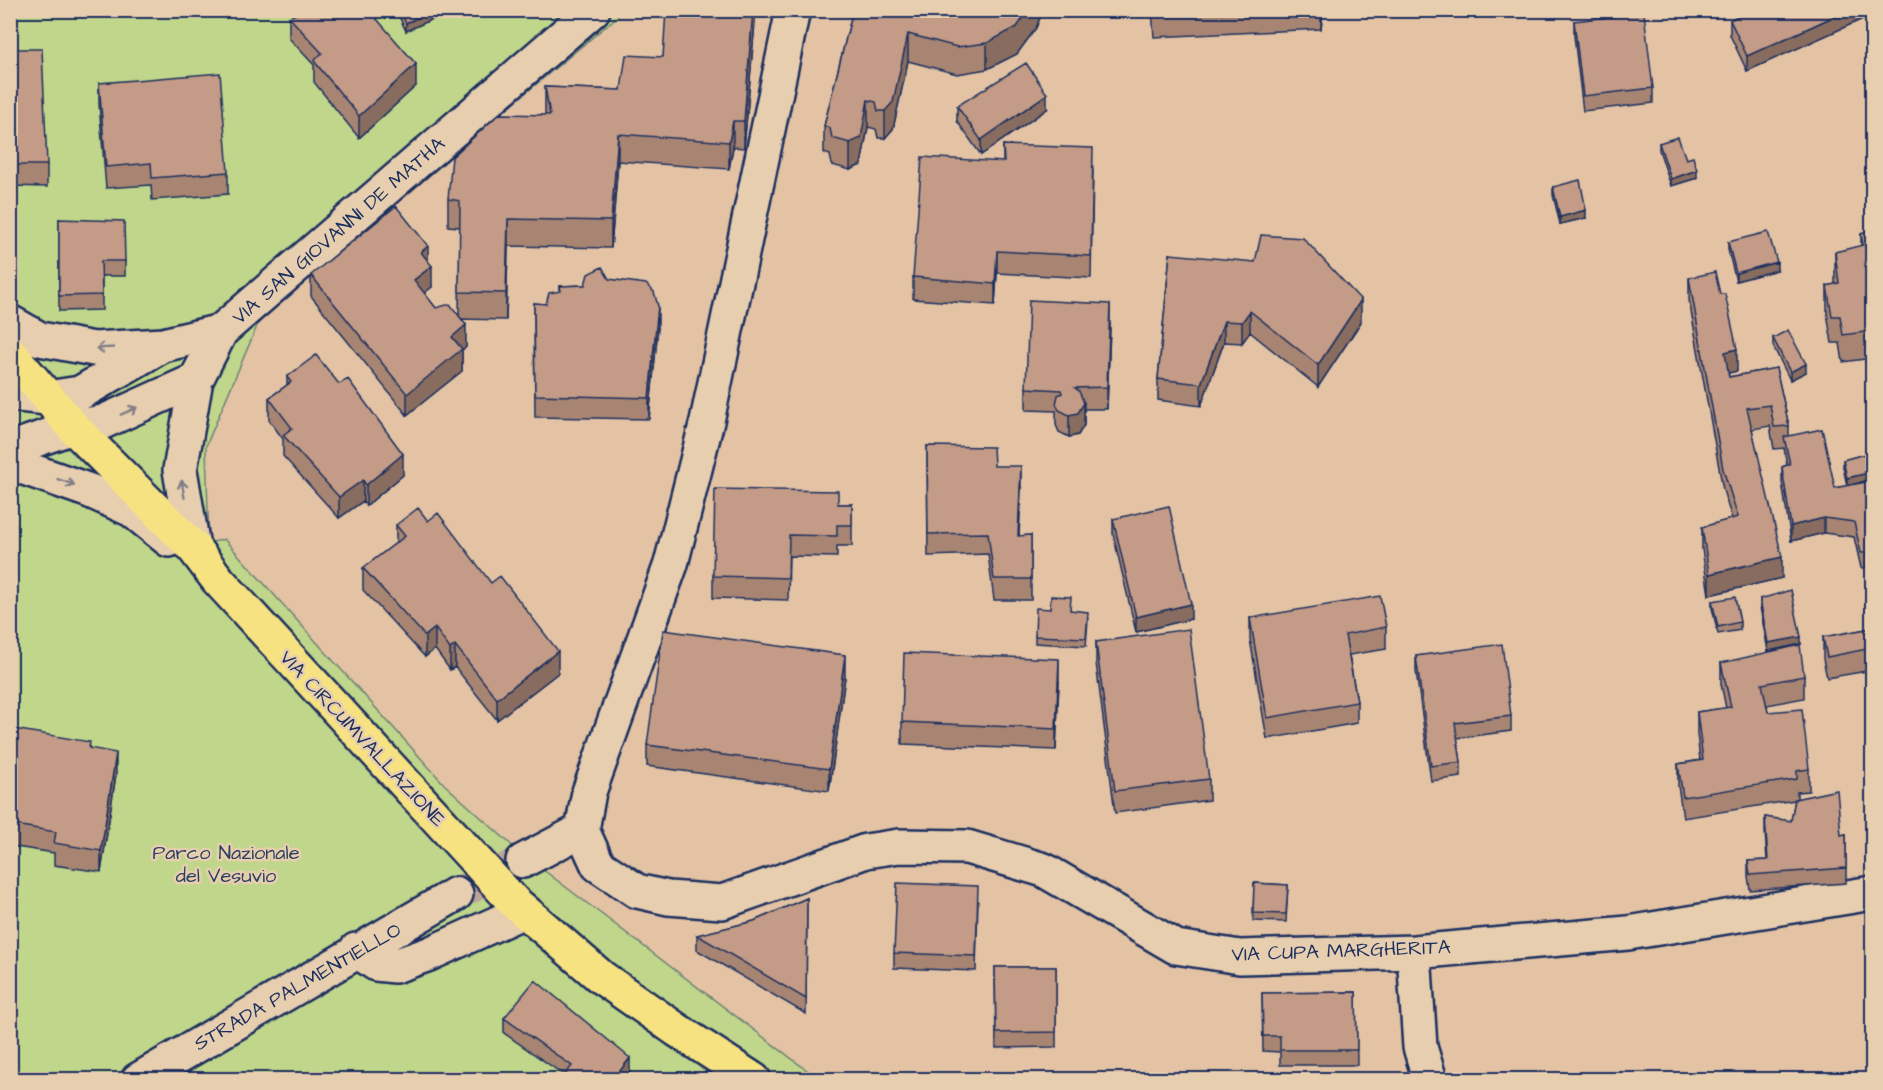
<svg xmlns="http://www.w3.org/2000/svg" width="1883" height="1090" font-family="'Architects Daughter',sans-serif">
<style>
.green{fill:#c0d68b;stroke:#6e8274;stroke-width:1.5}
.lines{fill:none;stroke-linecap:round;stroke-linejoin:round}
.minor-tunnel{stroke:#bba596;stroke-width:33;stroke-dasharray:33 16;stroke-linecap:butt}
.minor-casing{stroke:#1b2f5e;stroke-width:38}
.major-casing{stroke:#1b2f5e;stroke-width:38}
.minor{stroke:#e7ceaf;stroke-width:33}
.major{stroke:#f7e281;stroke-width:33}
.wall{fill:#a88573;stroke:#1b2f5e;stroke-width:1.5}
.shaded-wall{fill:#886c5e;stroke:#1b2f5e;stroke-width:1.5}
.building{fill:#c39b86;stroke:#1b2f5e;stroke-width:1.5}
.oneway{stroke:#817e86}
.labels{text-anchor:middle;stroke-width:5;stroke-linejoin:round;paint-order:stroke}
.street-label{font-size:20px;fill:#1b2f5e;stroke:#e7ceaf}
.park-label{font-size:20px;fill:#2c4062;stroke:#e7ceaf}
</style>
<rect width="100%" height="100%" fill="#e3c3a4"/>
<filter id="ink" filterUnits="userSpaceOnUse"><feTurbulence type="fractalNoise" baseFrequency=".0167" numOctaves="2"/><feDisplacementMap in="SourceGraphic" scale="12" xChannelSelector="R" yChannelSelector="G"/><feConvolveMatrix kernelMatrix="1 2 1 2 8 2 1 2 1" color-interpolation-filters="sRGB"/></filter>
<g filter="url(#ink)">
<path class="green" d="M10,11H624L263,312L206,446L209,543L224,539L444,784L517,850L808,1071L836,1079H11Z"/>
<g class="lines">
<path class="minor-tunnel" d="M456,894L523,861"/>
<defs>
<path id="minor" d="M10,322L40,339L94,349L163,345L221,331L593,10
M10,394L47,398L80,393L159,347
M10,449L73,427L103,422L196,380
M10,463L90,491L132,510L169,540
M193,547L180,470L196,380L221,331
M582,830L598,865L637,891L668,898L722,902L866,851L899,846L967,847L1044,870L1176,947L1240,957L1414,952L1628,933L1872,893
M582,830L589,792L671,564L707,421L793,10
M523,861L582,830
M356,950L376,964L395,966L429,954L524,911
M1414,952L1420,1047L1430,1080
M138,1080L456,894"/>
<path id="major" d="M10,353L73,427L193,547L218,580L514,902L601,977L677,1030L754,1080"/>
</defs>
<use href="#minor" class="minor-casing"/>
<use href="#major" class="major-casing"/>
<use href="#minor" class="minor"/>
<use href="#major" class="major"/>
</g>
<path class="wall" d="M396,10H435V18L406,31Z
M756,10L744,148L733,147L729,169L618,161L611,248L508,246L506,320L461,319L466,347L462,350V371L407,415L311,296V275L428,261L432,287L424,293L436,308L459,315L460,227L448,226V199L545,115V87L621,90L663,57Z
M853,10H1043L1036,28L1017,54L987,69L957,74L908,61L893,129L885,138H878L876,129L868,127L861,165L850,170L832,165L830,155L824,153V126Z
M1152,10H1323L1321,29L1154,37Z
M1742,10H1865V18L1747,71L1730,35V20L1742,14Z
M289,17L416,86L359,138L314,82V65L289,38Z
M1574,21L1653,88V103L1583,111L1574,36Z
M10,49L47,165V187L10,186Z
M99,83L228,172V194L152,200L151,185L106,188L99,104Z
M957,106L1047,109L981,155L957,121Z
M1659,143L1686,159L1697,178L1671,186L1659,150Z
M1003,145L1093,170L1091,278L997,273L995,305L913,299V277L1003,162Z
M1553,187L1586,218L1560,224L1553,195Z
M59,219L125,261V276H102V310L59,311Z
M1872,230V358L1843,362L1840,343H1832L1827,313V286L1835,284V252L1861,246V234Z
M1728,242L1777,270L1736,281L1728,250Z
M1170,254L1361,322L1318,387L1250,332L1242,343L1224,342L1201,406L1158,400V379Z
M1689,278L1737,371L1728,373L1729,377L1776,368L1789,426V436L1835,488L1872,481V567L1861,568L1854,537L1824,533L1791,541L1782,482V467L1787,465L1784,448L1774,449L1770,426L1752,429L1782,578L1709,595L1702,549V527L1732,519L1723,490L1689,300Z
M609,279L658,327L649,419L535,417L534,303L546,304L560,291V286L585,285Z
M1110,325L1107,409H1084V425L1078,435L1069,437L1059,432L1056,425V411L1026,410V388Z
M1773,338L1806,372L1790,380L1773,346Z
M287,377L403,475L366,506L363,501L339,518L283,456V439L269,420V398L287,385Z
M927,446L994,466L1021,487L1019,536L1031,535V600H994L988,554L928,556Z
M1872,452L1847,486L1843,467V460Z
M838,504H852V546H837V557L789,556L788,600L713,598V576Z
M1113,519L1191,619L1136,632L1113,534Z
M428,521L558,673L497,720L455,667L450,670L435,649L425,657L363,590V568L396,543V525Z
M1760,599L1801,644L1768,651L1760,607Z
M1712,601L1740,622V630L1718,634L1712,608Z
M1070,610L1088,619L1086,646L1035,643V636Z
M1250,618L1386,627V649L1349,655L1357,702V723L1267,739L1250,639Z
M1872,628V670L1827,678L1823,659V637Z
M1096,642L1209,779V800L1115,813L1096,663Z
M1416,656L1511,716V731L1457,738L1461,762V777L1431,781L1416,671Z
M1721,663L1804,676V698L1767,705L1768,712L1809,769V791L1797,792V798L1841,835L1846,834V883L1750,890L1748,876V861L1767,860L1765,832V817L1791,821L1795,800L1683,818L1678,786V764L1700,760L1697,734V712L1726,708L1721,684Z
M845,677L829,791L647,766V745Z
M1059,681L1056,750L902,744V722Z
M90,748L116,774L101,872L54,865V853L10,846V750Z
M1254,883L1288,885L1286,922L1253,921Z
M807,898L806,1014L697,950V935L754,921Z
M978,901L976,971L894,968V953Z
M995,967H1056V1047L996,1048Z
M1356,992L1357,1065H1280V1052L1263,1051L1262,993Z
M504,1018L630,1073L625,1080H563V1077L564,1075L504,1033Z"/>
<path class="shaded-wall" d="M435,10V18L406,31V23Z
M753,10H756L744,148V121Z
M1029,10H1043L1036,28L1017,54L987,69V43Z
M1321,10H1323L1321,29Z
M1848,10H1865V18L1747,71V56Z
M908,34V61L893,129L885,138V111Z
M416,64V86L359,138V116Z
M1047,94V109L981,155V140Z
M868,100V127L861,165L850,170V143Z
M733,121V147L729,169V142Z
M618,134V161L611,248V221Z
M1697,170V178L1671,186V179Z
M1586,210V218L1560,224V217Z
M508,219V246L506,320V293Z
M428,246V268L421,252Z
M997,251V273L995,305V284Z
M1777,262V270L1736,281V273Z
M432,266V287L414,301V280Z
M1361,300V322L1318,387V365Z
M1110,304V325L1107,409V387Z
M658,306V327L649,419V398Z
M1250,311V332L1242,343V322Z
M1224,321V342L1201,406V384Z
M466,325V347L462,350V371L407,415V394L452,337Z
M1737,349V371L1725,374V352Z
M1806,364V372L1790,380V372Z
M1084,403V425L1078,435L1069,437V415Z
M403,454V475L366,506V485Z
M1021,466V487L1018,557V536Z
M1872,472V479L1847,486V478Z
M363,480V501L339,518V497Z
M1824,518V533L1791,541V526Z
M1782,557V578L1709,595V574Z
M15,584V606L10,610V589Z
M1191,604V619L1136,632V617Z
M435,628V649L425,657V636Z
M1801,637V644L1768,651V643Z
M455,645V667L450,670V649Z
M558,651V673L497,720V699Z
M845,655V677L829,791V769Z
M1059,659V681L1056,750V729Z
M116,753V774L101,872V851Z
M630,1058V1073L625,1080H613Z"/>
<path class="building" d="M305,10H369L416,64L359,116L314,61L322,53L289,17Z
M400,10H434L406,23Z
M666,10H753L744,121H733L729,142L618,134L611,221L508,219L506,293L459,292L460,201L448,199L452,157L499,114L550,115L545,87L621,90L626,55L663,57Z
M853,10H1029L1017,27L987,43L957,47L908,34L893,102L885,111H878L876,102L868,100L861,138L850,143L832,138L830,128L824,126Z
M1154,10H1257L1154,15Z
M1746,10H1848L1747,56L1730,20L1747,12Z
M1644,13L1653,88L1583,96L1574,21Z
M10,49H42L47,165H10Z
M1026,63L1047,94L981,140L957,106Z
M220,73L228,172L152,178L151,163L106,167L99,83Z
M1678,137L1686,159L1693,157L1697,170L1671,179L1659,143Z
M1003,145L1093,148L1091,256L997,251L995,284L913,277L922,157L1004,162Z
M1580,180L1586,210L1560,217L1553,187Z
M396,206L428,246L421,252L432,266L414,280L436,308L450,304L466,325L452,337L462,349L407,394L311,275Z
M59,219L124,221L125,261H101L102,295L59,296Z
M1872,230V331L1843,335L1840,316H1832L1827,286L1839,283L1835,252L1863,245L1861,234Z
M1768,232L1777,262L1736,273L1728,242Z
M1261,235L1303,238L1361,300L1318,365L1250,311L1242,322L1224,321L1201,384L1158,379L1170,254L1255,262Z
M602,267L609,279L646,284L654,292L658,306L649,398L535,395L534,303L546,304L549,293L561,291L560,286L585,285L588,274Z
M1715,272L1720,294H1725L1737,349L1725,352L1729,377L1776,368L1789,426L1774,427L1770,405L1747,408L1782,557L1709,574L1702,527L1738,517L1723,469L1689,278Z
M1029,300L1110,304L1107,387L1075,388L1079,391L1084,403L1078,413L1069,415L1059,410L1056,404L1058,395L1062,393L1061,390L1026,388Z
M1788,330L1806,364L1790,372L1773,338Z
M316,355L339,384L348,379L403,454L366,485L363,480L339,497L283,435L292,428L269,398L291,382L287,377Z
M1822,429L1835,488L1872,481V552L1861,553L1854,522L1824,518L1791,526L1782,467L1790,464L1784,437Z
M927,446L993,447L994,466H1021L1018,536L1031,535V579H994L988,533L928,534Z
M1872,452V472L1847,478L1843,460Z
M715,489L838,491V504H852V525H837V536L789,535L788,578L713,576Z
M1169,506L1191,604L1136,617L1113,519Z
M418,508L428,521L438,513L491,583L500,576L558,651L497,699L455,645L450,649L435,628L425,636L363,568L405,536L396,525Z
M10,581L15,584L10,589Z
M1791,590L1801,637L1768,643L1760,599Z
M1051,596L1071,597L1070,610L1088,612L1086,638L1035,636L1036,608L1050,609Z
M1380,596L1386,627L1345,635L1357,702L1267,718L1250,618Z
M1735,597L1740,622L1718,627L1712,601Z
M1872,628V648L1827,657L1823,637Z
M1189,629L1209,779L1115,791L1096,642Z
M663,630L845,655L829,769L647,745Z
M1502,644L1511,716L1455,723L1461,762L1431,766L1416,656Z
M1800,645L1804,676L1762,684L1768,712L1802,709L1809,769L1797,771V779L1683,797L1678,764L1703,760L1697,712L1731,707L1721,663Z
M904,653L1059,659L1056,729L902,722Z
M14,729L90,742L89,748L116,753L101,851L54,843L56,832L10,824V784L13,769L10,768V750Z
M1837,790L1841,835L1846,834V868L1750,875L1748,861L1768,860L1765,817L1791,821L1795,799Z
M897,883L978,886L976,956L894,953Z
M1254,883L1288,885L1286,914L1253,913Z
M807,898L806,999L697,935L754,921Z
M995,967H1056V1032L996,1033Z
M535,980L630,1058L613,1080H566L563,1077L572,1066L504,1018Z
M1356,992L1357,1050H1280V1036H1263L1262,993Z
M531,1073L532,1080H505Z"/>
<defs><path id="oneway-shaft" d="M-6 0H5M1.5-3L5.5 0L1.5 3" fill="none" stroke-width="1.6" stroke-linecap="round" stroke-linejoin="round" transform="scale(1.5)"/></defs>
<g class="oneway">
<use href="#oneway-shaft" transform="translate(105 348) rotate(177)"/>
<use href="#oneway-shaft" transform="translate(129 411) rotate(-24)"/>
<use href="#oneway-shaft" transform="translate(66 482) rotate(19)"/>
<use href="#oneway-shaft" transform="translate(183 489) rotate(-99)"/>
</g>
</g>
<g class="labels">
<g class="street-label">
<text transform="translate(338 230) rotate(-41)" y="7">VIA SAN GIOVANNI DE MATHA</text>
<text transform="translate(363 738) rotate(47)" y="7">VIA CIRCUMVALLAZIONE</text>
<text transform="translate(1341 950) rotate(-2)" y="7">VIA CUPA MARGHERITA</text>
<text transform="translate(297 986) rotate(-30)" y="7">STRADA PALMENTIELLO</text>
</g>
<g class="park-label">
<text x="226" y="859">Parco Nazionale<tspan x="226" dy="23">del Vesuvio</tspan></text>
</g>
</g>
<rect width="1883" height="1090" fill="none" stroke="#e7ceaf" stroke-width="36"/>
<rect x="18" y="18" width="1847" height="1054" fill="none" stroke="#1b2f5e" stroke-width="2" filter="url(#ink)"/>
</svg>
